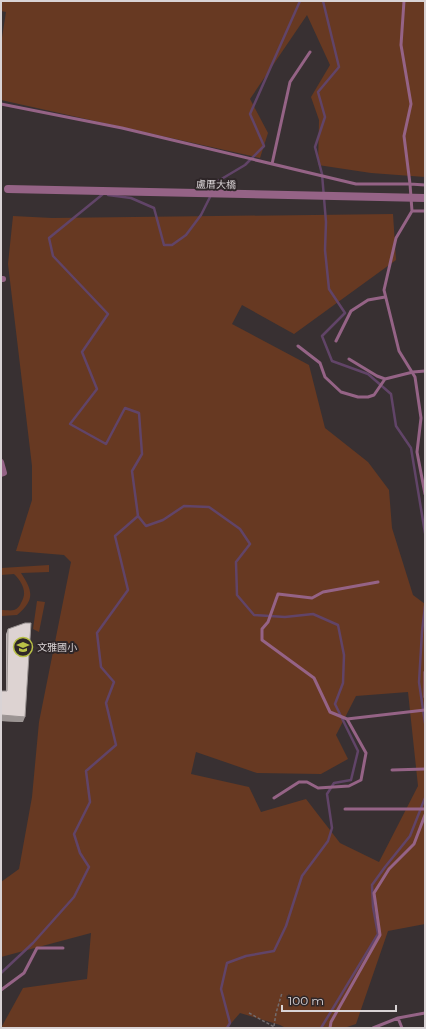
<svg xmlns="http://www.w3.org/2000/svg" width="426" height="1029" font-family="Montserrat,'Noto Sans TC',sans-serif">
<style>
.green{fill:#673922;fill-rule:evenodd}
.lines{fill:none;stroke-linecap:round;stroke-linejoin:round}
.stream{stroke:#614468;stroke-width:2.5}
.path{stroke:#726b6d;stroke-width:1.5;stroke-dasharray:3 2;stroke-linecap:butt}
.service{stroke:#956386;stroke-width:3}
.minor{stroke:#956386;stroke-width:6}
.tertiary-bridge{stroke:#956386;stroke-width:8}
.wall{fill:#beb5b5}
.shaded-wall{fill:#9b9493}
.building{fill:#ddd3d2;stroke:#9b9493}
.labels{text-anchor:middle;stroke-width:4;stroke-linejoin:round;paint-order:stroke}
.street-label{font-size:10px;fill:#d9d3d5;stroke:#2e2628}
.poi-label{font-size:10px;fill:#d9d3d5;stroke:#2e2628;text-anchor:start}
</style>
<rect width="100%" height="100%" fill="#383032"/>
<path class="green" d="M1,1H425V177L371,173L318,165L319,120L311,97L330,65L307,15L250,99L268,133L260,158L1,100V44L6,12L1,11Z
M393,214L396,260L294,334L242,305L232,324L309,365L325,428L368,462L389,490L392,528L413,595L425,604V924L388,931L356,1024L344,1028H286L280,1025L240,1013L227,1028H1L23,988L87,979L91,933L1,957V882L19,869L32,797L39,722L71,562L64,555L16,551L32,500V466L8,264L13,216L52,218ZM408,692L418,786L379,862L340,843L306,799L261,812L249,787L191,774L196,752L257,773L321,774L348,759L336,735L356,696Z
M49,565V572L21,573C33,591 35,600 17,615L1,616V610C5,610 11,611 14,610C17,609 20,606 21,603C28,592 22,582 14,574L1,575V568Z
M37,601L45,602L39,632L33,629Z"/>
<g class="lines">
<path class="stream" d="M323,1L339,67L318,92L325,117L315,147L322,174L326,222L325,250L329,289L345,313L322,336L332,361L368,374L391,394L396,426L411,448L425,533
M108,195L131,198L154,208L164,245H172L186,235L201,215L218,181L245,165L264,146L250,114L300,1
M138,516L146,526L163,520L184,506L209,507L240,529L250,544L236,562L237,595L254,615L285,617L313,614L338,625L344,655L343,683L335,704L358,751L351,780L334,783L327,794L332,828L328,841L302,876L286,926L274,951L246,956L227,963L221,989L230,1023L227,1028
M425,606L422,632L419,682L425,723
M1,973L33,943L74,897L89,867L80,853L74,834L90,802L86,771L116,745L106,703L114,682L101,667L97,633L128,590L115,536L138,516L132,471L142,454L139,413L125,408L106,444L70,424L97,389L82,352L108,314L53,256L49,238L103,194
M321,1028L378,934L373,907L372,885L385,867L410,836L425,798"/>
<path class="path" d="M249,1013L276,1028
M274,1026L276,1013L282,993"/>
<path class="service" d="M404,1L401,45L411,104L404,136L410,184L425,185
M1,104L122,128L356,184H410L412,211L396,238L384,290L399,351L415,377L421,418L417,452L425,494
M272,164L290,82L310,52
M412,211H425
M336,341L351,311L368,300L385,297
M298,346L320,363L325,377L341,392L358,397H368L374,395L385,379
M349,359L377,376L385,379L413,372L425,371
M378,582L323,592L312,598L278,594L268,622L262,629V640L314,678L330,712L347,719L425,710
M425,672V697
M392,770L425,769
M274,798L299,782H307L318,788L349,786L361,780L366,753L347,719
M345,809H425
M1,990L24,973L37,948H63
M398,1018L402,1028
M330,1028L331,1022L380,935L374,893L389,869L414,844L425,815
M373,1028L398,1018L425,1013"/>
<path class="minor" d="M1,279H3
M1,462L4,473L1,474"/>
<path class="tertiary-bridge" d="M8,189L425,198"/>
</g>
<path class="wall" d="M8,629L23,722L1,721V691H6V634Z"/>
<path class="shaded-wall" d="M1,715L25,717L23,722L1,721Z"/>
<path class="building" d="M25,623H31L25,717L1,715V691H7L8,629Z"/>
<defs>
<symbol id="school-ring" viewBox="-11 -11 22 22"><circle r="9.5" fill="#2e2628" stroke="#b9c146" stroke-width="1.5"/><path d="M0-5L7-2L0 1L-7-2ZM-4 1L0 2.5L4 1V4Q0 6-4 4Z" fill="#b9c146"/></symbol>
</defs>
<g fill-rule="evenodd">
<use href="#school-ring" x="12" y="636" width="22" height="22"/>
</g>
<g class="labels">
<g class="street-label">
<text transform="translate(216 184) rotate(1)" y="4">盧厝大橋</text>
</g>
<g class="poi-label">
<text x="37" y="651">文雅國小</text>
</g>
</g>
<rect width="426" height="1029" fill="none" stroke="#d9d3d5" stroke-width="4"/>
<path d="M282 1005v6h114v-6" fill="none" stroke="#d9d3d5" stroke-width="2"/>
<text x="288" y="1005" font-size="12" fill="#d9d3d5" stroke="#2e2628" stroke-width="3" paint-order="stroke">100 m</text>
</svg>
